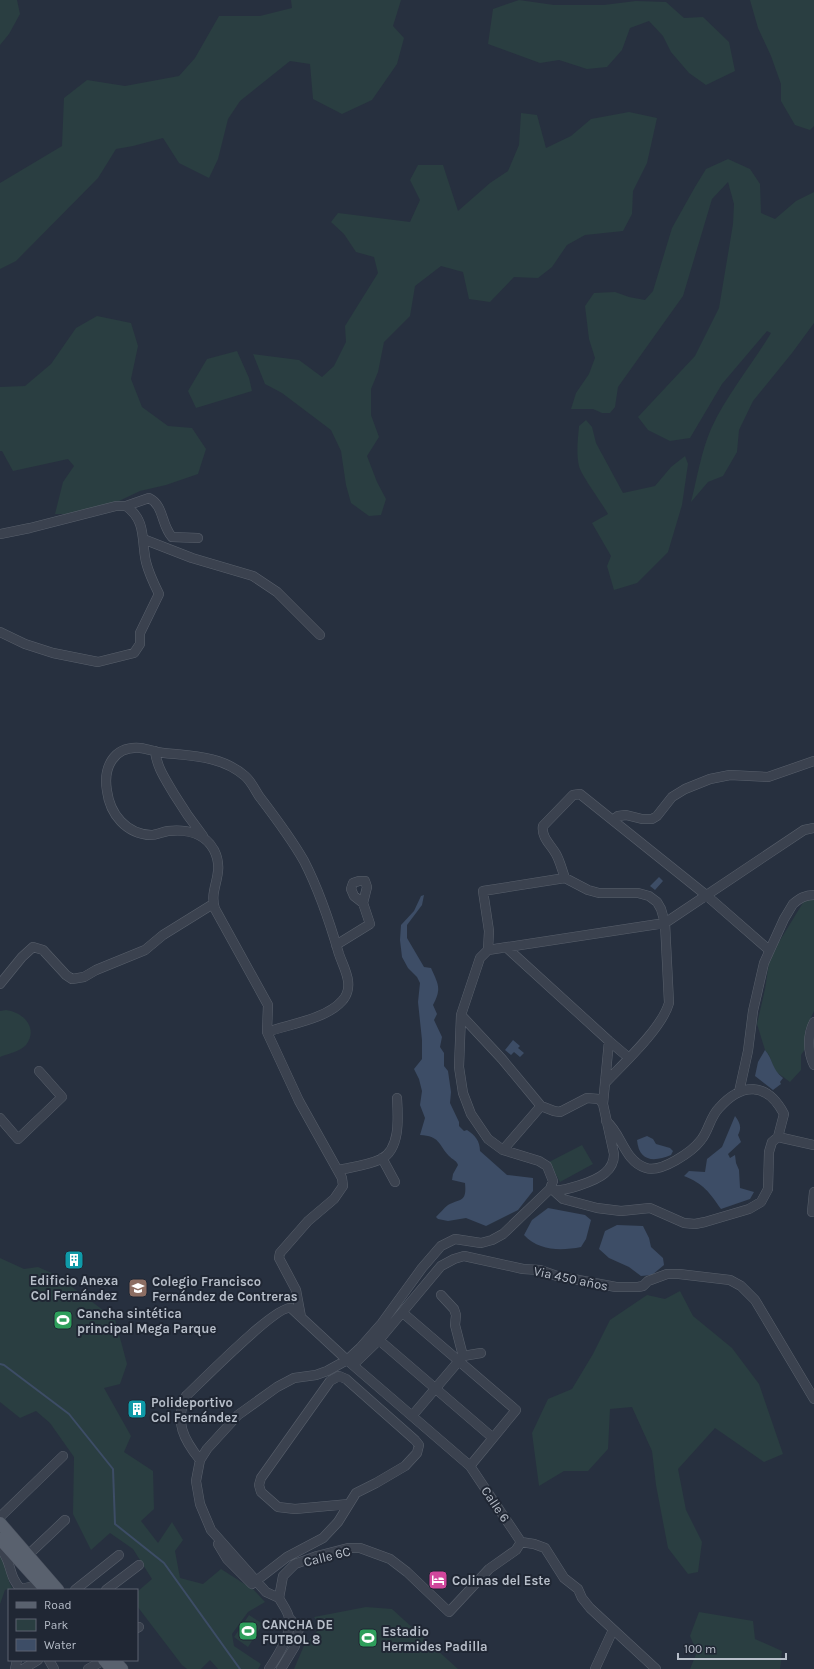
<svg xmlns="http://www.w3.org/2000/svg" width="814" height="1669" font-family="Karla,sans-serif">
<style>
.green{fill:#2a3e41}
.water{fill:#3d4d66}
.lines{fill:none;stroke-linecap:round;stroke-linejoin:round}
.stream{stroke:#3d4d66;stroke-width:2}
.minor-casing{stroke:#59606c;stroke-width:10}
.major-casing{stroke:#444b58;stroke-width:13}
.minor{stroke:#3b424f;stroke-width:9}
.major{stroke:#59616e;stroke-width:12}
.labels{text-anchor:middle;stroke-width:4;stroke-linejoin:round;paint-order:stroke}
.street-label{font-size:13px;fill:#b7bec9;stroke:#202734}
.poi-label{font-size:13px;font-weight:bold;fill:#b7bec9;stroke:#202734;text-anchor:start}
</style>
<rect width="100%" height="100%" fill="#27303f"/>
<path class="green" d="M0,0H17L20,14L9,34L0,45Z
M291,0H401L393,26L404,38L397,64L372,100L342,114L313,99L310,64L290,61L240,101L228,119L218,159L209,178L179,163L163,138L133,146L116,149L98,178L16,261L0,269V183L62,146L64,98L87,80L125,86L179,76L195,58L219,16H260L292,8Z
M519,0L554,5H604L636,1L666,2L684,18L703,17L729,42L735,71L706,85L689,73L671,52L663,36L649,21L630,28L622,50L607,67L587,69L559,60L540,63L488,44L493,9Z
M750,0H814V126L810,130L795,125L781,101V84L771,56L758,28Z
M629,112L657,118L647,163L633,191L632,214L623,231L585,235L567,245L552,267L538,278L514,277L490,302L469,299L463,272L441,266L415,286L410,316L384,342L378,372L371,389V415L379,437L367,456L377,482L386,499L381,515L369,516L351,503L346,485L341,451L331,430L282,393L265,384L253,354L299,360L322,377L334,366L346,342L345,326L378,273L374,257L356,252L344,234L331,222L338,213L410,222L420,200L410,180L418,165H443L458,211L490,183L508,171L519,145L521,113L537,115L546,148L571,136L591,119Z
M728,159L750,169L760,184L761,213L775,219L796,201L814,192V323L792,353L753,401L739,430L737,452L723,476L708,482L691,502C697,478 701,452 711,429C727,394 752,365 771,333L767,331L722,384L690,438L670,441L648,430L638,417L695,356L719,308L733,224L734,204L728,182L712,199L683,296L618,387L615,407L610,413H602L593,409H571L576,393L589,374L595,358L589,339L585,306L594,293L615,292L629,297L645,300L653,291L672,228L695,187L706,169Z
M97,316L131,323L138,346L131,379L142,407L168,426L192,428L206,449L198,474L166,485L140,491L119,501L73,514H55L63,482L74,466L68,459L13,471L2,451H0V387L25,386L51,364L76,328Z
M237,351L249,378L252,391L196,408L188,391L207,359Z
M586,420L592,427L596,443L623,493L655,486L671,467L685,456L688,464L682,505L668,552L637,583L614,590L607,566L611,556L592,523L608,514C602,503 581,475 579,466C576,453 578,439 579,426Z
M812,898L814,900V1011L805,1031V1049L801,1055V1070L790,1082L775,1071L769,1055L765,1050L757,1024L765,989L769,963L779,942L804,901Z
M6,1010C23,1012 39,1028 26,1045C21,1051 7,1054 0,1057V1011Z
M582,1145L593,1164L560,1182L549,1162Z
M0,1258L24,1269L38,1267L56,1275L115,1319L127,1364L120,1384L104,1388L131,1436L124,1452L153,1471L154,1509L141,1521L158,1543L172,1522L183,1540L175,1551L180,1578L203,1584L221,1569L254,1590L265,1602L248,1612L232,1634L234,1646L261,1664L258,1669H218L210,1660L201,1669H187L182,1665L137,1606V1592L152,1579L133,1549L110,1533L91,1550L73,1514L74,1457L50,1423L36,1411L20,1418L0,1402Z
M680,1291L693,1316L732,1348L759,1384L783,1454L764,1462L715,1428L678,1469L686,1510L702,1542L698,1572L688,1574L668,1548L656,1485L652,1451L632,1407L610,1409L608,1449L588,1471H564L539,1486L532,1433L548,1399L572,1389L593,1354L610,1320L647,1295L665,1299Z
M0,1554C8,1562 5,1576 12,1588L5,1590L0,1604Z
M366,1607L392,1609L458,1669H294L306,1641L307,1642L321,1627L314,1617Z
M699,1612L753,1621L755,1639L782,1651L780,1669H690L697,1652L690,1636Z
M249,1615L263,1624L248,1647L234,1637Z"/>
<path class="water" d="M659,877L663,881L655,890L650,886Z
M424,895L422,905L407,925V938L424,967L431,968C438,984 442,988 433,1005L437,1014L434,1020L442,1037L440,1047L444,1053V1066L448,1071L451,1092L450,1103L459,1122V1126L464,1131L467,1130C475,1135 480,1141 480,1151L507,1175L533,1178V1191L518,1210L486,1226L466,1218L448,1221L438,1219L436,1217C440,1213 444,1208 448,1205C460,1198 467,1203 465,1183L452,1180L453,1174L458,1165C456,1160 453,1160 449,1156C438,1144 440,1136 420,1135L425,1118L420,1105L422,1091L419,1079L414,1069L422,1059V1040L418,1002L420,983L417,977L408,968L402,957L400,940L401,925L414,911L421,896Z
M513,1040L520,1046L518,1048L524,1053L520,1057L514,1052L511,1055L505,1050Z
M765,1050C773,1059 772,1070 783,1078L780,1082L781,1084L773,1090L755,1076L758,1062Z
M735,1116C740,1123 742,1127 738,1135L741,1142L728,1154L730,1158L735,1155L736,1163L739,1170L740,1188L754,1192L750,1199L721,1209C709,1192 704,1184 684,1176L689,1171L705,1172L707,1159L722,1147Z
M647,1136L653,1139L656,1144L670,1148L673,1151L671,1155C654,1162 639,1162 637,1140Z
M548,1208L585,1215L591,1220L586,1239L581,1247C561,1251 539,1251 524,1235L532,1220Z
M617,1225L643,1226L649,1238L651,1247L663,1258L664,1265L652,1275L641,1276L629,1267L609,1258L599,1249L605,1231Z"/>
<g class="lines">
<path class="stream" d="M0,1364L4,1365L69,1414L113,1469L115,1524L164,1563L240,1669"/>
<defs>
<path id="minor" d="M0,534L30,528L116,506H126L149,498C164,505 161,525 172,537L198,538
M143,539L192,558L253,576L277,592L320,635
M0,632L25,644L53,653L98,662L134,653L140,644V633L159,594C154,584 149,574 146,562C141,540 147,521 126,506
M155,751C157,768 166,780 174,794C183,809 192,822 203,836
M613,820L618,816L626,815L642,819H652L657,816L672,797L685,789L710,779L730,775L768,777L814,761
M565,878C562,870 560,861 556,854C551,845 541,837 543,826L573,795L580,794L706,895L769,950
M336,945L370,924L363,903L367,887L365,881H359L353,883L351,889L354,896L363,903
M507,948L609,1041L629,1058
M488,950L665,923L804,830L814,828
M0,984L22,957L33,947L43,950L66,975L72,979L84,977L96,970L145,950L163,935L213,904
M461,1015L502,1059L541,1106L554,1111L560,1112L587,1098L599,1099L603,1104
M814,1022C807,1035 808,1053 814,1065
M267,1032C290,1024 326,1019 342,1001C347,996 349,988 348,981C347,972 342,963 339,954C330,923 319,890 304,861C291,838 275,817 259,796C255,790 251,781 245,776C222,756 192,756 164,753C156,752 148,749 140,748C113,746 103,768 107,791C110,814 126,834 151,835C156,835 162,832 168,831C186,829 205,833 214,850C226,874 208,888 215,909L268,1005L267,1032L299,1101L342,1178L343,1186L334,1199L308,1221L280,1253L279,1258L296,1290L301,1317
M739,1092L748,1051L753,1011L764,963L784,919L793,904C800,898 805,895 814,895
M0,1118L18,1139L62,1097L39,1071
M778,1137L814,1145
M503,1150L541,1106
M382,1158L395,1182
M339,1170C352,1167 369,1165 381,1159C401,1149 398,1116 397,1098
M550,1189C560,1194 596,1181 605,1173C611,1168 614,1162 614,1154L603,1104L609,1041
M554,1191L563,1199L597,1208L621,1211L650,1208L684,1223L695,1224L705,1222L749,1209L761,1202L768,1189L769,1152L772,1142L778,1137L784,1114C767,1082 742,1082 719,1108C710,1117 709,1130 701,1140C692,1152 661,1173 646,1168C624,1161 622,1134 606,1121
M812,1212L814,1192
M441,1295L454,1309L456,1315L455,1325L463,1356
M403,1313L516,1410L470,1466
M379,1340L493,1438
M353,1365L379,1340L441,1266L454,1259L464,1256L523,1269L540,1270L557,1276L616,1287H638L643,1286L648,1281L667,1274H679L730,1280L741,1286L755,1300L814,1399
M412,1416L463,1356L481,1353
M200,1460C184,1440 174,1422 186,1396C201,1382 276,1305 291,1308L347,1360L470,1466L521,1542
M0,1517L63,1456
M521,1542L534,1544L545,1548L564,1578L578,1589L582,1598L590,1608L656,1669
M218,1544L227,1559L252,1584L287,1557L323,1538L338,1522L356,1493L376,1483L405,1466L417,1453L419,1445L415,1440L346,1379L339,1376L330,1381L261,1478L259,1485L261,1492L278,1507L295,1509L349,1504
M0,1548C13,1562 7,1576 22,1590
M28,1555L65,1520
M283,1576L295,1564L317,1556L348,1548H360L390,1559L407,1572L449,1612L489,1569L516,1550L521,1542
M21,1589L38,1585
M75,1590L119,1555
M106,1590L139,1565
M279,1598L266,1592L211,1530L200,1504L196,1481L200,1460L207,1449L238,1415L277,1387L294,1378L316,1375L327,1371L347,1360L360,1348L382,1323L422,1268L441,1246L455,1239L481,1243L492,1240L503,1234L550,1189L553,1181L547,1166L539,1161L503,1150L488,1139L471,1114L463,1093L459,1067L461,1015L480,958L488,950L489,931L483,891L565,878L588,890L599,893H638L649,896L657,902L661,909L665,923L669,1003C662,1028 624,1063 606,1082
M279,1598L283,1576
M137,1628L139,1627
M49,1660L54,1669
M15,1669L17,1660
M23,1669L38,1660
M88,1669L104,1660
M269,1669C277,1657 293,1633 289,1618C288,1611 282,1604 279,1598
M281,1669L295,1646L299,1628L289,1618
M595,1669L613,1630"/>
<path id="major" d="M0,1523L58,1590
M0,1539L46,1590
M104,1660L112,1669
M114,1660L122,1669"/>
</defs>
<use href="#minor" class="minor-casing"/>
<use href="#major" class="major-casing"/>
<use href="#minor" class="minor"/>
<use href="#major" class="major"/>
</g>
<defs>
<symbol id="building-square" viewBox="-11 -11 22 22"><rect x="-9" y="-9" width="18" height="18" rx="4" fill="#0f9aa8" stroke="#202734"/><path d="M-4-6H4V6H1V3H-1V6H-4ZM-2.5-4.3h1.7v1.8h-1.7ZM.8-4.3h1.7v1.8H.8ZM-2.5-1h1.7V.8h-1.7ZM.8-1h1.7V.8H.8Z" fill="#fff"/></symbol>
<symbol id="school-square" viewBox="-11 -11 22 22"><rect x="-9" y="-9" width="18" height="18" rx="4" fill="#8d6e63" stroke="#202734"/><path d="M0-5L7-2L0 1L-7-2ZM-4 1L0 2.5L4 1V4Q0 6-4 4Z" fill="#fff"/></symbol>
<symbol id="stadium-square" viewBox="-11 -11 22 22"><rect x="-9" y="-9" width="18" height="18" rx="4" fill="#2e9e5b" stroke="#202734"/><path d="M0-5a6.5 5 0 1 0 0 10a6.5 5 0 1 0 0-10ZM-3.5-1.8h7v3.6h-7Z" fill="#fff"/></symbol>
<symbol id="hotel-square" viewBox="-11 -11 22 22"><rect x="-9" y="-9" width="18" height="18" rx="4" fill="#d1479c" stroke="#202734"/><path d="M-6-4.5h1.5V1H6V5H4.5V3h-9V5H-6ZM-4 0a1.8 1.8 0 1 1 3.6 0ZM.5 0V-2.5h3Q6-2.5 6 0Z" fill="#fff"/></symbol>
</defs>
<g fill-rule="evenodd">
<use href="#building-square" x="63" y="1249" width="22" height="22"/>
<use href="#school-square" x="127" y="1277" width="22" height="22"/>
<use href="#stadium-square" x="52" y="1309" width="22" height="22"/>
<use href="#building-square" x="126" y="1398" width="22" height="22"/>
<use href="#hotel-square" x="427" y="1569" width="22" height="22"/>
<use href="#stadium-square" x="237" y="1620" width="22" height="22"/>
<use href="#stadium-square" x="357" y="1627" width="22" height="22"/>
</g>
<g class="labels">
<g class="street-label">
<text transform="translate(571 1278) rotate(12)" y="5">Via 450 años</text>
<text transform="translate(496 1504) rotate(56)" y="5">Calle 6</text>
<text transform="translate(327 1556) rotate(-14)" y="5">Calle 6C</text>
</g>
<g class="poi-label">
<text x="74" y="1285" text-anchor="middle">Edificio Anexa<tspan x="74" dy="15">Col Fernández</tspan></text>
<text x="152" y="1286">Colegio Francisco<tspan x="152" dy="15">Fernández de Contreras</tspan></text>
<text x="77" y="1318">Cancha sintética<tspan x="77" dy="15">principal Mega Parque</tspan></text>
<text x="151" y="1407">Polideportivo<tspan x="151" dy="15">Col Fernández</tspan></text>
<text x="452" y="1585">Colinas del Este</text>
<text x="262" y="1629">CANCHA DE<tspan x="262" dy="15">FUTBOL 8</tspan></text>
<text x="382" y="1636">Estadio<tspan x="382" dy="15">Hermides Padilla</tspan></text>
</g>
</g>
<rect x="8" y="1589" width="130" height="72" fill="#202734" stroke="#5c6370"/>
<rect x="16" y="1602" width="20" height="6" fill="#59616e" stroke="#5c6370"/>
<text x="44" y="1609" font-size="12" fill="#b7bec9">Road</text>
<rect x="16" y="1619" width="20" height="12" fill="#2a3e41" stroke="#5c6370"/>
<text x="44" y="1629" font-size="12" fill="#b7bec9">Park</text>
<rect x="16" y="1639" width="20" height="12" fill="#3d4d66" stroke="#5c6370"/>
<text x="44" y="1649" font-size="12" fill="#b7bec9">Water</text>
<path d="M678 1653v6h108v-6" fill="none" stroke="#b7bec9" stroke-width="2"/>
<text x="684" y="1653" font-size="12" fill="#b7bec9" stroke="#202734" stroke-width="3" paint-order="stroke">100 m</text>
</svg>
